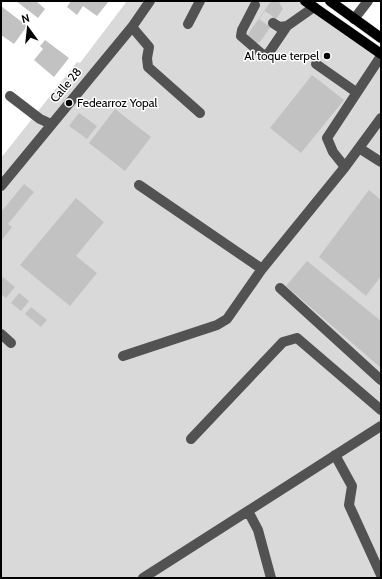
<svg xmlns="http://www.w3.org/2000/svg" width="382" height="579" font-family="Cabin,sans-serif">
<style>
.green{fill:#d9d9d9}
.building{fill:#c2c2c2}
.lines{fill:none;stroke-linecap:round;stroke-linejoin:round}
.minor-tunnel{stroke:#d9d9d9;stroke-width:10;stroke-dasharray:10 5;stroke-linecap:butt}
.major-casing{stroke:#dbdbdb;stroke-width:11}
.minor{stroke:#525252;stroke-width:10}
.major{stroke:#000;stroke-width:10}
.poi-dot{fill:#000;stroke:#fff;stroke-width:1.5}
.labels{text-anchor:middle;stroke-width:3;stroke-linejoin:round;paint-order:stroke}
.poi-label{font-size:12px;fill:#000;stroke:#fff;text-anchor:end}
.street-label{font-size:12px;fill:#000;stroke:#fff}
</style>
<rect width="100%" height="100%" fill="#fff"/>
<path class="green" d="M127,1H299L381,58V578H1V158L77,62L80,63Z"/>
<path class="building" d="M16,1H36L45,9L38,18Z
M71,1H109L97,16L83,6L77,15L67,7Z
M271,1L279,2L283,9L260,42L256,43L249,38L248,34Z
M1,6L27,26L14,44L1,35Z
M45,40L69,58L54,77L34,60L43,49L40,46Z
M312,75L344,100L301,153L270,128Z
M115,109L151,137L125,171L89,143Z
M79,113L97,126L87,139L69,126Z
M24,184L34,192L8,224L12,227L1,241V212Z
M369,190L381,200V276L366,296L319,257Z
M76,198L104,222L76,256L97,273L70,306L20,265Z
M307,261L381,321V368L286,286Z
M3,277L15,287L6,298L1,294V279Z
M19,293L29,301L21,311L11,303Z
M31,307L47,320L41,327L25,314Z"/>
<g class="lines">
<path class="minor-tunnel" d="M262,15L273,23"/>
<defs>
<path id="major" d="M305,1L381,54
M330,1L381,38"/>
</defs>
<use href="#major" class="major-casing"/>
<path class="minor" d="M255,5L242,30L241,36L263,55L268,54L287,26
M354,19L368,1
M273,23L279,27L287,26L314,7
M188,24L200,1
M132,27L149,47L147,58L148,67L200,113
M316,64L356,92
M10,96L40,119L51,124
M359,148L381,162
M345,167L333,152L327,138L381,56
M139,185L262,269L345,167L381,118
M1,186L132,27L150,1
M280,288L381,380
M1,334L11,343
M123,356L217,325L227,319L262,269
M191,439L283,342L297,338L381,410
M335,455L352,486L349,505L381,575
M248,511L258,530L271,578
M143,578L381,426"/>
<use href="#major" class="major"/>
</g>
<g class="poi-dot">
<circle cx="327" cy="56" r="4"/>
<circle cx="69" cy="103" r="4"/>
</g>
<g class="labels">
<g class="poi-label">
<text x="319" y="60">Al toque terpel</text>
<text x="77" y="107" text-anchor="start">Fedearroz Yopal</text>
</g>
<g class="street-label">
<text transform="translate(66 85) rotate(-50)" y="4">Calle 28</text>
</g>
</g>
<rect width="382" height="579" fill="none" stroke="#000000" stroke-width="4"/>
<g transform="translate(28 28) rotate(345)" stroke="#ffffff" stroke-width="3" paint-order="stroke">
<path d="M0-3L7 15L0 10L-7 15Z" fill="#000000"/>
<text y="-6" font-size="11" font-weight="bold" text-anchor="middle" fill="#000000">N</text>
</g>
</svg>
